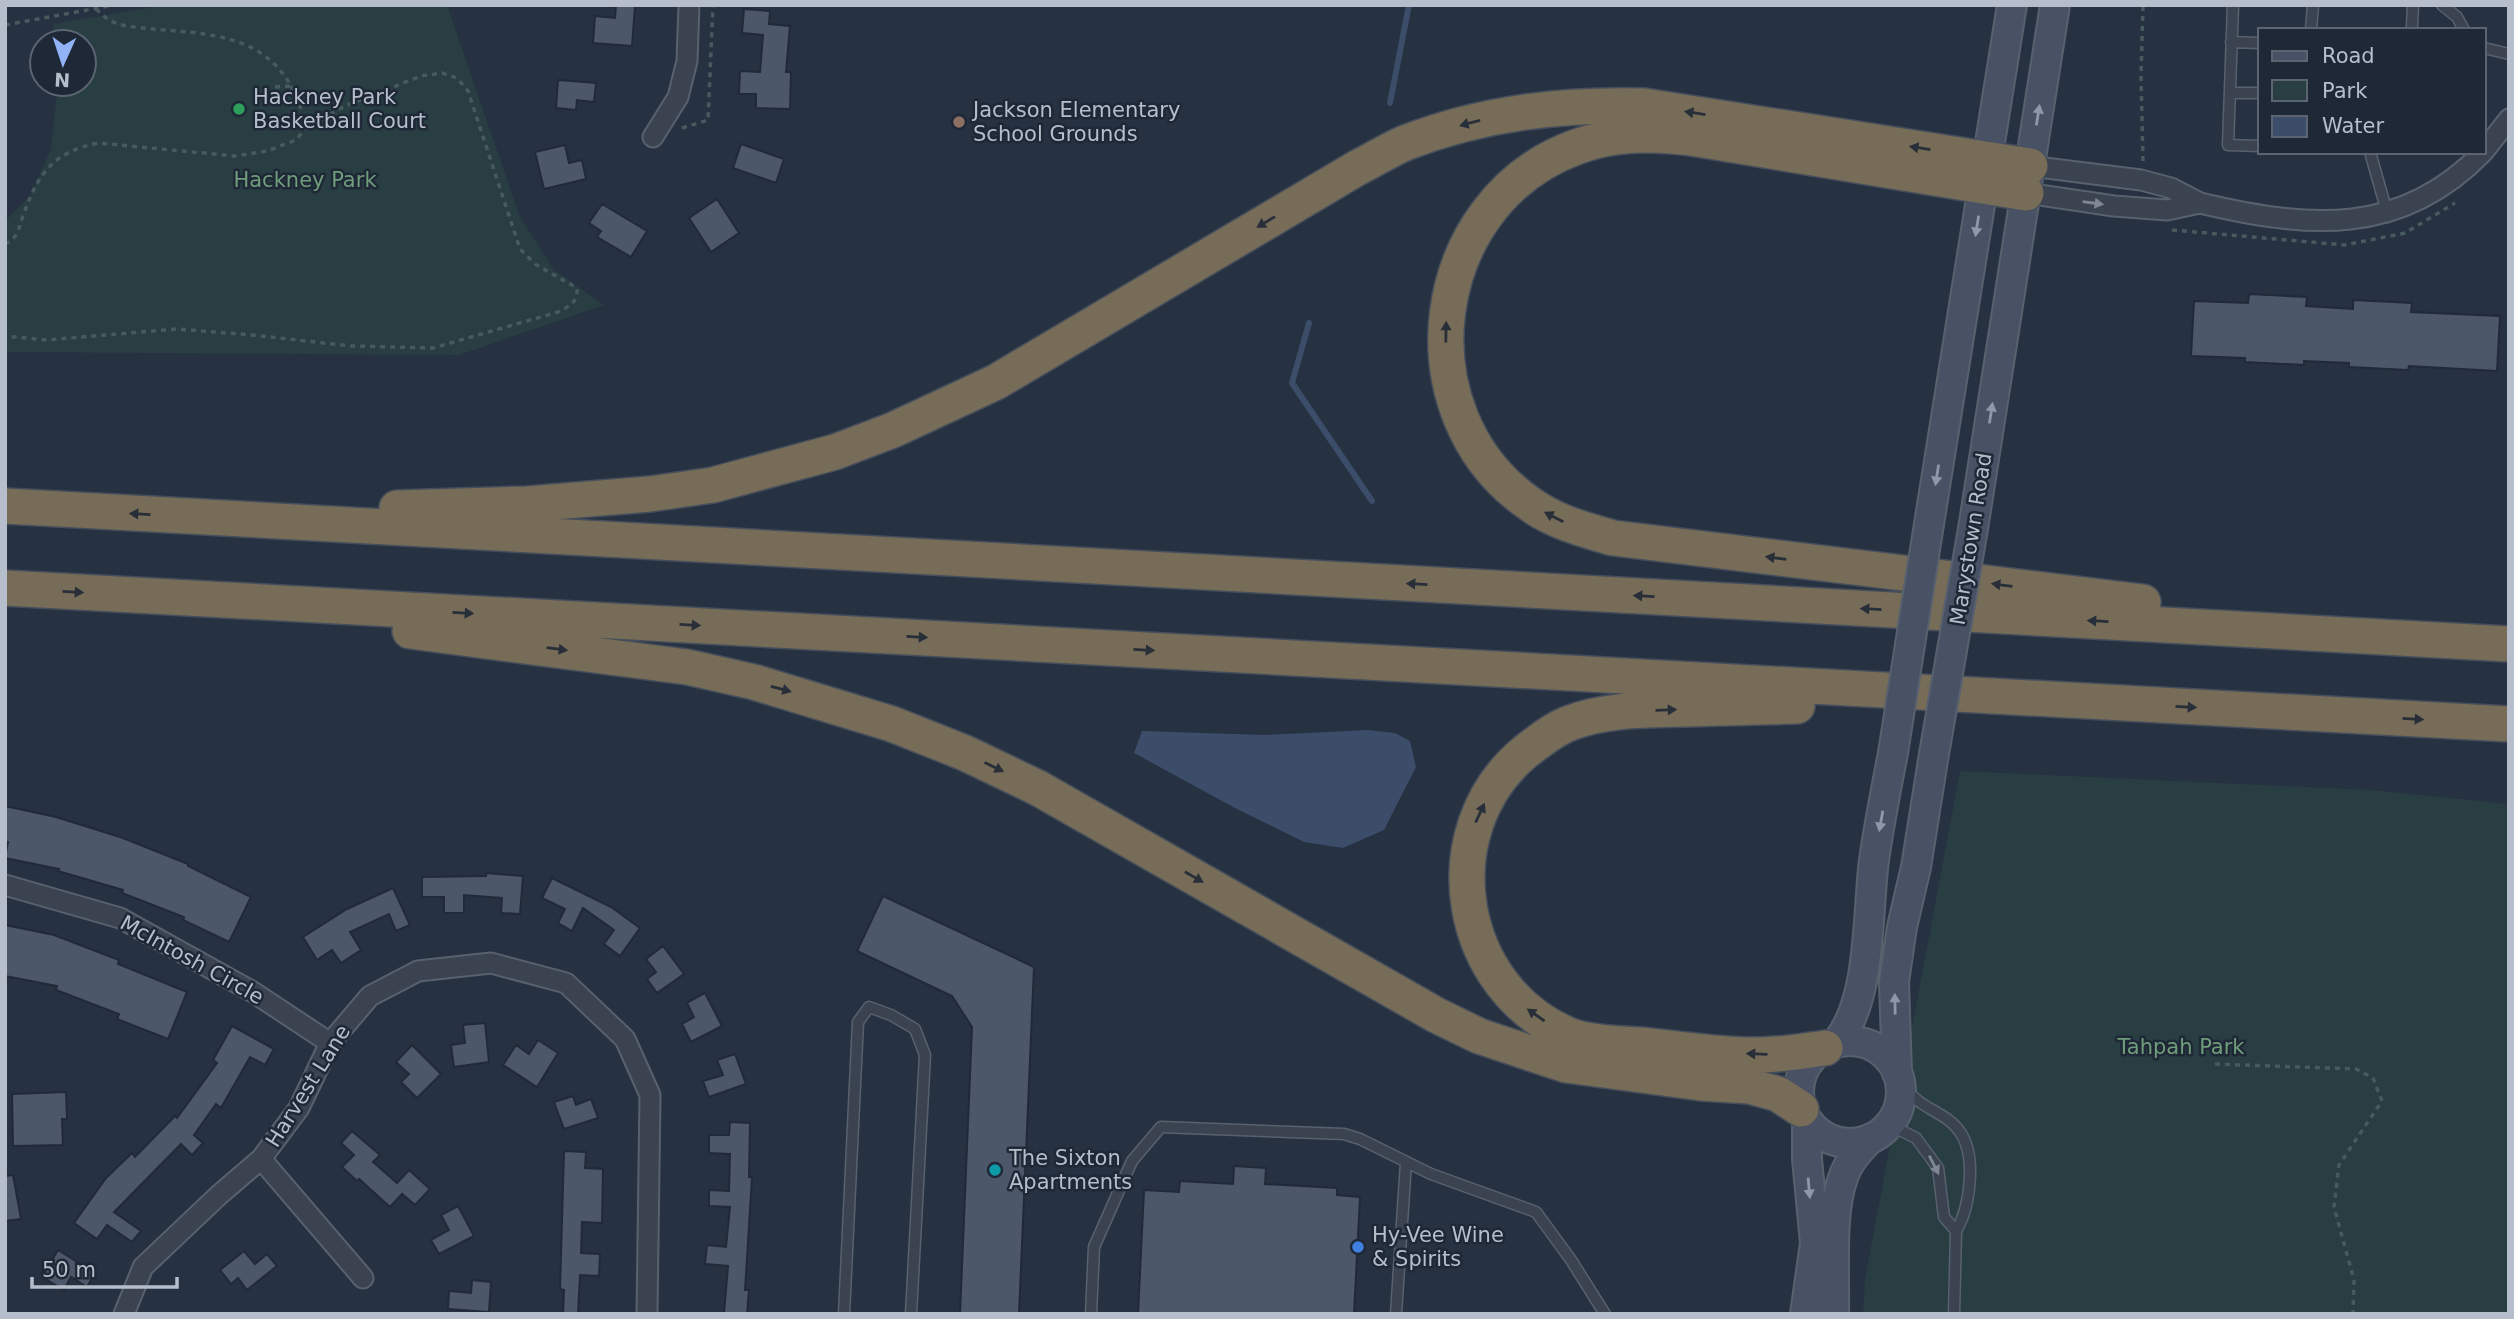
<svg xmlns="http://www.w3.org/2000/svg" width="2514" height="1319" font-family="'DejaVu Sans',sans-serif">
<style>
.green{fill:#283e42}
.water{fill:#3c4d69}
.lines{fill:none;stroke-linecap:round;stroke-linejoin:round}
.stream{stroke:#3c4d69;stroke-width:6}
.building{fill:#4c576a;stroke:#212a38;stroke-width:2}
.service-casing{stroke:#58616e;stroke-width:13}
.minor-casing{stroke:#58616e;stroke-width:23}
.secondary-casing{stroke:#58616e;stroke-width:32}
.motorway-casing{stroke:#454e5b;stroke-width:38}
.path{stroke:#475b5f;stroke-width:3.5;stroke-dasharray:5 5;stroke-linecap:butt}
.service{stroke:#3b4351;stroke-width:10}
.minor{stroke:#3b4351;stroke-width:19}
.secondary{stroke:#495264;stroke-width:28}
.motorway{stroke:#776c58;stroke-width:35}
.secondary-bridge-casing{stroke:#58616e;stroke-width:32;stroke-linecap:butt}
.secondary-bridge{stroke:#495264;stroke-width:28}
.oneway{fill:#282f39}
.oneway2{fill:#9098a7}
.oneway3{fill:#7f8794}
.leisure-dot{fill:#2e9e5b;stroke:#1f2836;stroke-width:2.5}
.education-dot{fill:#8d6e63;stroke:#1f2836;stroke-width:2.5}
.culture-dot{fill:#0f9aa8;stroke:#1f2836;stroke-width:2.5}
.shop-dot{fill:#3f7fe0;stroke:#1f2836;stroke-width:2.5}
.labels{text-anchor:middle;stroke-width:5;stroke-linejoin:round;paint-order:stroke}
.poi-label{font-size:21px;fill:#b7becb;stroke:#1f2836;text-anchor:start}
.park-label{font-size:21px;fill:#6f9c7b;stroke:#1f2836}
.street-label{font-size:21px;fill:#b7becb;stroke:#1f2836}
</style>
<rect width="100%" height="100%" fill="#263141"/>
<path class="green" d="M166,5H447L520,217L554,270L604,305L459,355L5,352V221L30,196L51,149L58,84H84V42H54L53,24Z
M1960,771L2372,790L2509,804V1314H1863L1865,1279Z"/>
<path class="water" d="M1368,730L1395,733L1410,741L1416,767L1384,830L1343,848L1304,842L1233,807L1134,753L1142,731L1266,735Z"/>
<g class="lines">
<path class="stream" d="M1390,103L1409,5
M1309,323L1292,383L1372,501"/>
</g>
<path class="building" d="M616,5L635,6L632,46L593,43L595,16L615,18Z
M744,9L770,11L769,24L790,26L786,72H791L790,109L756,108V94H739L740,71L760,72L763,35L742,33Z
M558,80L596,83L594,102L577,100L576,110L556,108Z
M741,144L784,159L776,183L733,168Z
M565,145L569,163L582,160L586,179L544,189L535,152Z
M717,199L739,233L711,252L689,218Z
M602,204L647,231L631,257L597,237L601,231L589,223Z
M2249,294L2307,297L2306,306L2353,309V300L2412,303L2411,312L2500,316L2497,371L2409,366L2408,370L2349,367V363L2304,361V365L2245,362V358L2191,356L2194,301L2248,303Z
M5,806L56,817L123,838L188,864V866L251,897L229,942L183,920L184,917L122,893L123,890L58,871L59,869L5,858L8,842L5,841Z
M486,873L523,876L520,914L501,913L502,898L464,895V913H444V897H422V877L486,876Z
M552,878L611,907L640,928L620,956L604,944L614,930L583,908L572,931L558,923L565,909L542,898Z
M393,888L410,925L396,931L389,914L350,932L361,950L341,963L332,950L317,960L303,937L347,909Z
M883,896L1034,967L1019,1314H960L972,1027L952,996L857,951Z
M5,925L54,935L119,960L118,964L187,992L168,1039L117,1019L119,1014L56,990L57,986L5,976Z
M663,946L684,974L657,993L647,979L656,972L646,959Z
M705,993L722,1026L691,1042L682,1024L694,1017L687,1003Z
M485,1023L489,1062L454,1067L451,1045L465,1043L463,1025Z
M232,1026L274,1049L265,1065L250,1057L221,1108L216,1104L194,1135L203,1143L192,1155L181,1144L114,1212L141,1231L132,1242L107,1225L97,1239L74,1223L106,1178L132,1153L135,1157L175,1116L177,1118L217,1063L213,1060Z
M538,1040L558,1053L537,1087L503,1065L516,1045L529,1054Z
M412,1045L441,1074L417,1098L401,1082L409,1074L396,1062Z
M735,1054L746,1084L709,1097L703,1081L723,1075L717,1060Z
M66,1092L67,1119H62L63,1145L13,1146L12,1094Z
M573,1096L576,1105L591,1099L598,1118L564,1129L554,1102Z
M730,1122L750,1123L749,1177H752L745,1290H749L747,1314H724L728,1266L705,1264L707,1245L726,1247L730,1207L709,1206V1190L729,1191L730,1154L709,1153V1135H729Z
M352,1131L380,1155L373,1162L397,1183L409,1170L430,1189L415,1205L402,1194L390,1207L359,1179L357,1181L342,1167L354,1155L341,1143Z
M564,1151L586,1152L585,1168L603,1169L602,1223L582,1222L581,1253L600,1254L599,1276L580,1275L578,1314H563L564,1290L560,1289Z
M1234,1166L1266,1168L1265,1184L1337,1188V1195L1360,1197L1354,1314H1138L1144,1190L1179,1192L1180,1181L1233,1184Z
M13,1175L21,1219L5,1221V1176Z
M458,1206L474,1236L439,1254L431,1240L449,1230L441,1215Z
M58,1250L95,1273L87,1287L71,1277L64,1290L42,1277Z
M244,1251L255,1264L267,1254L277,1266L247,1290L238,1278L231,1284L220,1270Z
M472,1280L491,1282L489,1312L448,1309L449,1291L471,1293Z"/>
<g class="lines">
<defs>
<path id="service" d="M2233,5L2228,145L2260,146
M2442,5L2457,17L2464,30
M2412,26L2413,5
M2311,30L2313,5
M2231,42L2259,43
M2484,48L2509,54
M2230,93H2256
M2370,152L2387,212
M1882,1131L1900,1130L1916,1138L1938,1168L1944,1217L1956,1231C1970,1208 1977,1156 1960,1132C1951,1118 1934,1112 1921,1103C1914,1098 1907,1091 1900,1085
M844,1314L858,1022L869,1007L891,1015L915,1029L925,1055L911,1314
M1091,1314L1094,1247L1132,1161L1161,1127L1344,1134L1360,1139L1431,1174L1536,1212L1571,1260L1605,1314
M1396,1314L1406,1162
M1954,1314L1956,1231"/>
<path id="minor" d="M653,137L678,97L687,61L689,5
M2484,151L2509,119
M2026,193L2114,206L2167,210L2200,203L2171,188L2141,180L2030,166
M2200,203C2307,228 2400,238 2483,152
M5,885L120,918L253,992L330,1043
M261,1159L363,1278
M124,1314L143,1267L219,1195L261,1159L299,1108L330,1043L370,996L418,971L491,963L566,983L625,1039L650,1095L647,1314"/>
<path id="secondary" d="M1929,524L2012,5
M1973,529L2055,5
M1799 1092a51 51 0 1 1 102 0a51 51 0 1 1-102 0Z
M1836,1043C1872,1001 1867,915 1874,860C1879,825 1886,789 1893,753
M1897,1073L1894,982L1902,927L1916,867L1934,754
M1805,1314L1815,1243L1807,1159V1119
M1834,1314C1835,1275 1830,1213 1843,1178C1848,1162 1859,1150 1871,1138"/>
<path id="motorway" d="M2026,193L1691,138C1651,133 1614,133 1576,147C1426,202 1399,413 1530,504C1555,522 1585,530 1613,538L2143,602
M5,506L2509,644
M397,508L528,504L650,494L713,485L835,452L893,430L996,382L1357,168C1373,160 1389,150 1405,143C1482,113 1561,104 1644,106L2030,166
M5,588L2509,724
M410,631L687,667L754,682L892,724L965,753L1038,788L1436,1015L1479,1036L1566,1065L1701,1083L1749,1086L1778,1094L1801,1109
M1797,706C1760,707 1723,708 1685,709C1647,710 1606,709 1570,723C1554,729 1539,741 1525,752C1430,831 1456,990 1571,1036C1589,1043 1620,1044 1640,1045C1683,1049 1734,1058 1777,1054C1793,1053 1809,1050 1825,1048"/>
</defs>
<use href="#service" class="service-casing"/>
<use href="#minor" class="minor-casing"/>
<use href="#secondary" class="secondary-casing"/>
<use href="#motorway" class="motorway-casing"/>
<path class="path" d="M96,9L106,18L117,24C179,37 254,21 291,86L273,87
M5,25L115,5
M291,86L302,111L305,129
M682,128L708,120L713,5
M2143,161L2141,76L2143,5
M2172,230L2345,245L2405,233L2455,203
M5,244C19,238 19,226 24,213C39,172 54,152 98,143L235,156L267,151L296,140L305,129L345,106L421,76L442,73L457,78L468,91L520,249L535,264L577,288C578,303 569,306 558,312L433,348L351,346L252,335L177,329L46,340L5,336
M2215,1064L2356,1069L2373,1078L2382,1101L2339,1165L2334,1207L2354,1280L2353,1314"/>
<use href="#service" class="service"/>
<use href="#minor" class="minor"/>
<use href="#secondary" class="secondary"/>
<use href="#motorway" class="motorway"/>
<defs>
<path id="secondary-bridge" d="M1893,753L1929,524
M1934,754L1973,529"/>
</defs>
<use href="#secondary-bridge" class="secondary-bridge-casing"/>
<use href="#secondary-bridge" class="secondary-bridge"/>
</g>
<defs><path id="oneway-solid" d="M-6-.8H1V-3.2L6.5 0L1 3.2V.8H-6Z" transform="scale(1.75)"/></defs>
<g class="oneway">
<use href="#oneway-solid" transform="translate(1695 113) rotate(-171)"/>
<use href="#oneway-solid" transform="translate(1470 123) rotate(165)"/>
<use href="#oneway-solid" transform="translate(1920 148) rotate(-171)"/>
<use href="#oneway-solid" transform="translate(1266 222) rotate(149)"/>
<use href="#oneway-solid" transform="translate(1446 332) rotate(-89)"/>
<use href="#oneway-solid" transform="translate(140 514) rotate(-177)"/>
<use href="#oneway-solid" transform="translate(1554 517) rotate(-153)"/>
<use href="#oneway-solid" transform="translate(1776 558) rotate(-173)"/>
<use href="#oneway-solid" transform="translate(1417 584) rotate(-177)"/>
<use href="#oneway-solid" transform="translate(2002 585) rotate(-173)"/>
<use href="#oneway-solid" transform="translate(73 592) rotate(3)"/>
<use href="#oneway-solid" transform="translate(1644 596) rotate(-177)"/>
<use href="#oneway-solid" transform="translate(1871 609) rotate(-177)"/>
<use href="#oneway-solid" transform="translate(463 613) rotate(3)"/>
<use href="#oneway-solid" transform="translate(2098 621) rotate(-177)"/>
<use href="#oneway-solid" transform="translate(690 625) rotate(3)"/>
<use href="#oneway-solid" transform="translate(917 637) rotate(3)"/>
<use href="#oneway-solid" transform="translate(557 649) rotate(7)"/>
<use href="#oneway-solid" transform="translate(1144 650) rotate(3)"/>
<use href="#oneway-solid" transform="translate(781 689) rotate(15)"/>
<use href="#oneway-solid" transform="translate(2186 707) rotate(3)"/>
<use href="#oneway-solid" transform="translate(1666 710) rotate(-2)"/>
<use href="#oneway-solid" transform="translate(2413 719) rotate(3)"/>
<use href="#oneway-solid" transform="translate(994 767) rotate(26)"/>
<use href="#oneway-solid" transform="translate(1480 813) rotate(-65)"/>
<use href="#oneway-solid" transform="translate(1194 877) rotate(30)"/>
<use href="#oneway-solid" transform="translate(1536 1015) rotate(-145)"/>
<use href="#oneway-solid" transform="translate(1757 1054) rotate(-178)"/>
</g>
<g class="oneway2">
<use href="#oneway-solid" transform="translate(2038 115) rotate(-81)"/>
<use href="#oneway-solid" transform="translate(1977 226) rotate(99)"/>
<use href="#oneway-solid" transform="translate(1991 413) rotate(-81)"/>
<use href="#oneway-solid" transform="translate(1937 475) rotate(99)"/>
<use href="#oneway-solid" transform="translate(1881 821) rotate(100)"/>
<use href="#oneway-solid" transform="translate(1895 1004) rotate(-91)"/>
<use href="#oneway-solid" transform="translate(1809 1188) rotate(85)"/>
</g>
<g class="oneway3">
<use href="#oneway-solid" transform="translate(2093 203) rotate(8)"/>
<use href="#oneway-solid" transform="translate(1934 1165) rotate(63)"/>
</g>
<circle class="leisure-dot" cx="239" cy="109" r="7"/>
<circle class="education-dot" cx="959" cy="122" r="7"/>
<circle class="culture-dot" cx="995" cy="1170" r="7"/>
<circle class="shop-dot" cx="1358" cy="1247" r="7"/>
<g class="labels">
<g class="poi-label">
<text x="253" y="104">Hackney Park<tspan x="253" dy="24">Basketball Court</tspan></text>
<text x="973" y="117">Jackson Elementary<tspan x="973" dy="24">School Grounds</tspan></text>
<text x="1009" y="1165">The Sixton<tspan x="1009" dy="24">Apartments</tspan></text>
<text x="1372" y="1242">Hy-Vee Wine<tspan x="1372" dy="24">&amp; Spirits</tspan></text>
</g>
<g class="park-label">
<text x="305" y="187">Hackney Park</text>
<text x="2181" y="1054">Tahpah Park</text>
</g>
<g class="street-label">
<text transform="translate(1971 539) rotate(-81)" y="7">Marystown Road</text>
<text transform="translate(192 960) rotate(29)" y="7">McIntosh Circle</text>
<text transform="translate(308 1086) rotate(-58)" y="7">Harvest Lane</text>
</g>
</g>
<rect width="2514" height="1319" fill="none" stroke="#b7becb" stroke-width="14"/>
<rect x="2258" y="28" width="228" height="126" fill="#1f2836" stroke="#5c6472" stroke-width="2"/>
<rect x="2272" y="51" width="35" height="10" fill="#495264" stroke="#5c6472" stroke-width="2"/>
<text x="2322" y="63" font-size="21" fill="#b7becb">Road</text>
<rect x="2272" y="80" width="35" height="21" fill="#283e42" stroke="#5c6472" stroke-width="2"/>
<text x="2322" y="98" font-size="21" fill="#b7becb">Park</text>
<rect x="2272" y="116" width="35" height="21" fill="#3c4d69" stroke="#5c6472" stroke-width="2"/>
<text x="2322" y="133" font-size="21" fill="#b7becb">Water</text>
<g transform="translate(63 63) rotate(183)"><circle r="33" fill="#1f2836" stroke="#5c6472" stroke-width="2"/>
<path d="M0-5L12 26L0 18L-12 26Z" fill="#90b4f7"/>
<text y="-10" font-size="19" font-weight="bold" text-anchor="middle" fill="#b7becb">N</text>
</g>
<path d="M32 1277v10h145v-10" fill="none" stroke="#b7becb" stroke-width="3.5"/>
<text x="42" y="1277" font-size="21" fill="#b7becb" stroke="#1f2836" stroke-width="5" paint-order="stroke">50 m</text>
</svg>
